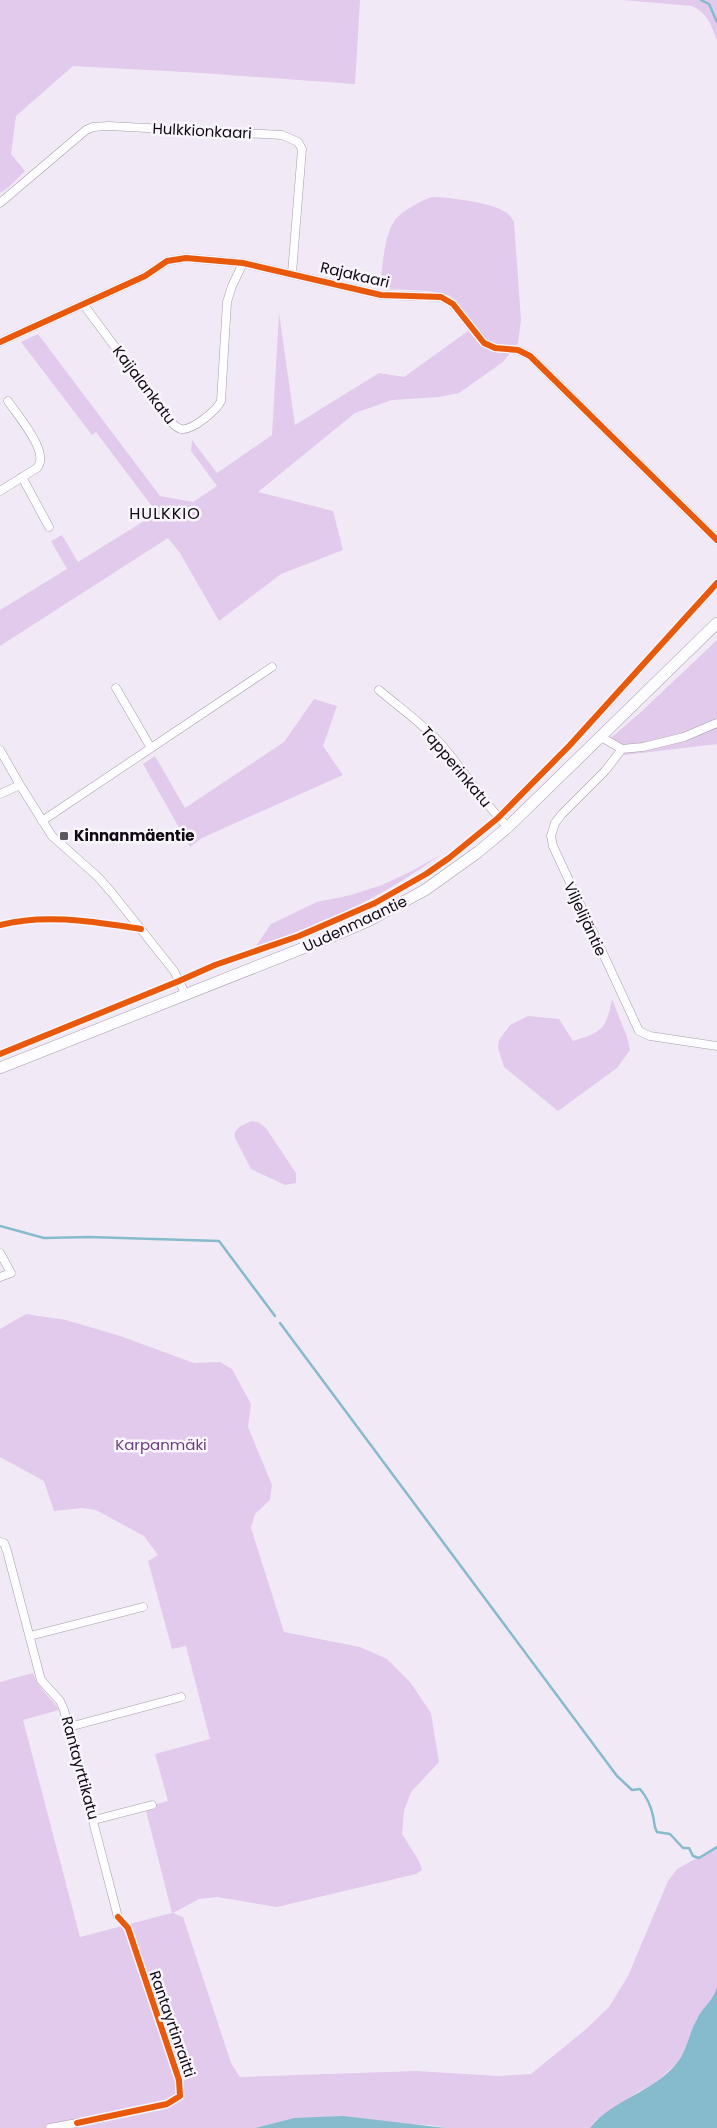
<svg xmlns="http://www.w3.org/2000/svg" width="717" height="2128" font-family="Poppins,sans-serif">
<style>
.green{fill:#e1caec}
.water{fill:#86bbcd}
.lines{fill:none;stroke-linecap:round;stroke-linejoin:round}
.stream{stroke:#86bbcd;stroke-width:2.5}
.minor-casing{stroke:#a69ea9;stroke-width:9}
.secondary-casing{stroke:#a69ea9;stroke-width:12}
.minor{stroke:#fdfcfe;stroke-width:8}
.secondary{stroke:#fdfcfe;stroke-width:11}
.cycleway-casing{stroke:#f9f5fc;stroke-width:9}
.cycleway{stroke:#e8590c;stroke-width:6}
.poi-dot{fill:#5f5762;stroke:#f9f5fc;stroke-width:2}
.labels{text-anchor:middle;stroke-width:5;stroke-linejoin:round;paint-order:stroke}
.street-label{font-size:15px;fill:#100913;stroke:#f9f5fc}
.poi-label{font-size:15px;font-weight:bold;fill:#100913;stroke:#f9f5fc;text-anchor:start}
.park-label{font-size:15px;fill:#6a3d7e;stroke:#f9f5fc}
.neighbourhood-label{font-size:16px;letter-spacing:1px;fill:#100913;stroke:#f9f5fc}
</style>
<rect width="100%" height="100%" fill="#f2e9f6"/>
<path class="green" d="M0,0H360L355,84L202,73L73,66L16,116L11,154L25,171L9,187L0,193Z
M623,0H717V40C711,26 708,13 692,6Z
M432,197C448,197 495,203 507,213C510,215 512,219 514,222L521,320L518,343L503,362L459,393L439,397L392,400L355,413L258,492L333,511L343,550L281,574L219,621L180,553L168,538L0,646V610L67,569L51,541L62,535L78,562L157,513L96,432L92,435L21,342L38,334L160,496L193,502L217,486L191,451L192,440L217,473L272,435L279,313L295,425L379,373L404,377L475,326C467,316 460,302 450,296C437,289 395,290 380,289C382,270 384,234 395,220C402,211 422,200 432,197Z
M717,640V744L616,756L621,749L607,741L641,712Z
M314,699L337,706L323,746L343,775L202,838L190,847L143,764L155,756L185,808L284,742Z
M442,854C405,880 367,903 325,921C303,931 279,938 256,946L271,924L317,902L351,895L382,885L412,871Z
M612,999L627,1037L630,1050L617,1068L558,1111L504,1067L498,1048L499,1040L510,1025L528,1016L559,1019L573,1041C602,1032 606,1030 612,999Z
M251,1121L258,1122L266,1128L296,1173V1183L285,1185L251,1169L235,1138V1132L239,1127Z
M26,1314L66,1320L120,1336L194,1363L220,1362L232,1369L251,1404L248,1427L272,1485L270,1500L255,1514L251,1528L284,1632L360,1647L387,1659L410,1682L431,1713L439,1762L411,1792L404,1811L402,1834L419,1861L422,1870L416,1874L277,1907L217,1897L199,1899L173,1913L183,1917L231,2063L240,2077L416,2071L499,2076L531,2074L585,2030L609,2007L628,1976L668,1881L677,1869L717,1847V1986L714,1997L697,2018L684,2051L677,2063L655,2083L638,2092L595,2121L590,2128H446L430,2125L294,2118L255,2128H0V1682L33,1673C38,1689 51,1697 59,1710L23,1720L80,1937L172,1913L146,1811L155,1809L154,1805L168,1801L155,1754L210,1739L186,1646L172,1649L148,1561L158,1555L144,1536L96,1510L82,1508L54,1511L44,1481L0,1457V1329Z"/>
<path class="water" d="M717,1986V2128H590C613,2099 652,2093 676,2064C687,2051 689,2033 697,2019C704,2005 713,2002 717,1986Z
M343,2116L446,2128H255L294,2118Z"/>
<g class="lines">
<path class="stream" d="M701,0L709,4L717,22
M0,1226L44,1238L89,1237L219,1241L275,1316
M280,1323L617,1776L632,1790L640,1789C646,1796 651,1806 653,1816C655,1822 653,1826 657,1832L670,1834L683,1848H689L693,1856L699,1858L717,1847"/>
<defs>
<path id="minor" d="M0,203L86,130L93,127L109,126L282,135L298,142L302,149L292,273
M83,304L171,422C174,425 177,428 181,429C192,431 217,410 221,401L227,302L232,286L243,263
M0,342L145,276L167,261L186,258L243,263L381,295L441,297L453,304L484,343L495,348L518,350L530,356L717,540
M22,477L49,527
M0,491L37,468C51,453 17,415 8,401
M116,688L151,748
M379,690C400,708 422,723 440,743C464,770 482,802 508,827
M601,737L622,749L643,747L684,737L717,723
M622,749L605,771L562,814L555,823L551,836L553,846L639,1031L650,1036L717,1046
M0,750L20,785L52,836L98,877L112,893L174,971L186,995
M0,794L20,785
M42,821L272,667
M0,1253L11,1273L0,1277
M0,1542L4,1543L7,1551L41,1680L60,1701L64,1710L118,1917
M30,1636L143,1607
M69,1727L181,1697
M94,1820L152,1805
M50,2128L77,2123"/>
<path id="secondary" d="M0,1068L326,939L368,921L425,890L478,852L508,827L717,623"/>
</defs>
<use href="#minor" class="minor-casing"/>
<use href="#secondary" class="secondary-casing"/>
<use href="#minor" class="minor"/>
<use href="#secondary" class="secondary"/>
<defs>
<path id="cycleway" d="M0,342L145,276L167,261L186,258L243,263L381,295L441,297L453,304L484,343L495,348L518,350L530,356L717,540
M0,925C46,913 95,922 141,929
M0,1054L179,981L215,965L299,936L375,903L426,874L449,858L498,818L570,745L717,583
M77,2123L167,2104L180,2096L179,2080L128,1928L118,1917"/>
</defs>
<use href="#cycleway" class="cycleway-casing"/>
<use href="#cycleway" class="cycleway"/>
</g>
<rect class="poi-dot" x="59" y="831" width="10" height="10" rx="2.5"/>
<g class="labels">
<g class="street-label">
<text transform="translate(202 131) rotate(3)" y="5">Hulkkionkaari</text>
<text transform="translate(355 275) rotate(13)" y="5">Rajakaari</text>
<text transform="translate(144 385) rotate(53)" y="5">Kaijalankatu</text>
<text transform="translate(456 767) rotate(50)" y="5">Tapperinkatu</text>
<text transform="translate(585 919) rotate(65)" y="5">Viljelijäntie</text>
<text transform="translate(355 924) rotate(-25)" y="5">Uudenmaantie</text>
<text transform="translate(80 1768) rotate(75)" y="5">Rantayrttikatu</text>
<text transform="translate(172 2024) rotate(71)" y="5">Rantayrtinraitti</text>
</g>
<g class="poi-label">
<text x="74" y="841">Kinnanmäentie</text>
</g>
<g class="park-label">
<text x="161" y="1450">Karpanmäki</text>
</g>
<g class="neighbourhood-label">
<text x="165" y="519">HULKKIO</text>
</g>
</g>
</svg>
